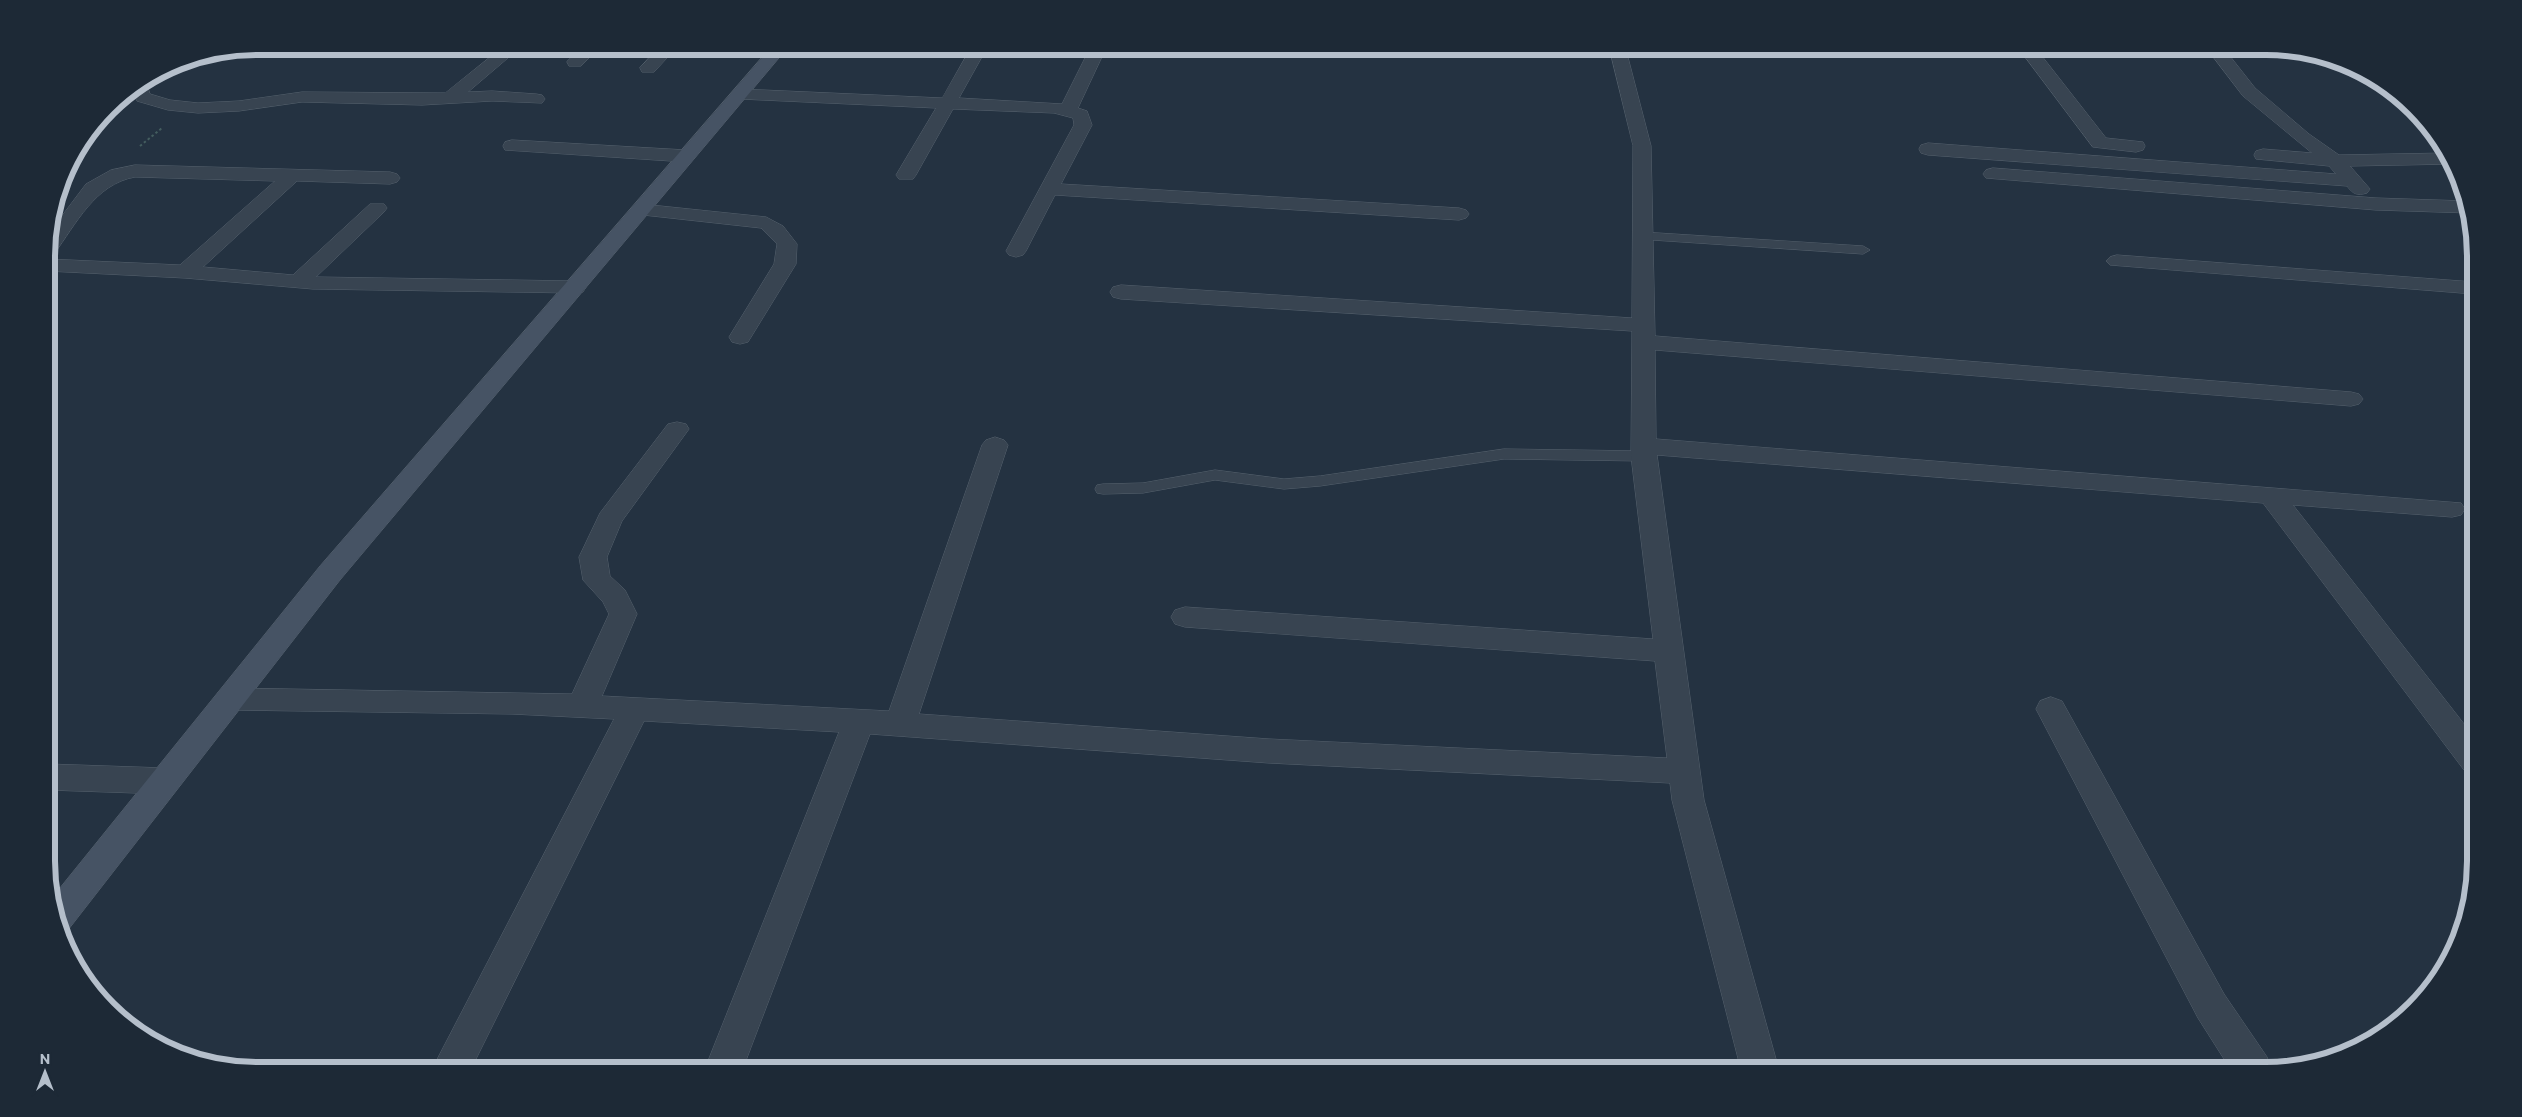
<svg xmlns="http://www.w3.org/2000/svg" width="2522" height="1117" font-family="Commissioner,sans-serif">
<style>
.building{fill:#405160;stroke:#1f2b38}
.lines{fill:none;stroke-linecap:round;stroke-linejoin:round}
.lane-casing{stroke:#56626e;stroke-width:1}
.street-casing{stroke:#56626e;stroke-width:1}
.secondary-casing{stroke:#56626e;stroke-width:1}
.path{stroke:#445d5f;stroke-width:2;stroke-dasharray:2.5 2.5;stroke-linecap:butt}
.lane{fill:#384451;fill-rule:evenodd}
.street{fill:#384451;fill-rule:evenodd}
.secondary{fill:#465364;fill-rule:evenodd}
.rim{fill:none;stroke:#b5bfcb;stroke-width:6}
</style>
<rect width="100%" height="100%" fill="#243241"/>
<path class="building" d="M719,46H764L757,54L714,51Z"/>
<g class="lines">
<defs>
<path id="lane" d="M1642,232L1863,246L1870,250L1863,254L1637,239L1635,236Z
M1504,449L1644,451L1652,456L1644,461L1504,459L1320,486L1284,489L1215,480L1143,493L1103,494L1097,493L1095,489L1097,485L1103,484L1143,483L1215,470L1284,479L1320,476Z"/>
<path id="street" d="M504,46H522L468,92L492,91L536,94L542,95L545,99L542,103L492,101L422,105L302,102L239,111L198,113L168,110L137,101L132,90L147,80L151,84L148,88L150,94L170,100L198,103L239,101L302,92L445,93Z
M583,46H601L581,66H569L567,62Z
M660,46H678L654,72H642L640,68Z
M972,46H988L959,98L1062,104L1091,46H1107L1078,108L1087,111L1092,125L1061,184L1459,208L1466,210L1469,214L1466,218L1459,220L1055,195L1026,251L1023,255L1016,257L1009,255L1006,251L1074,125L1073,118L1054,113L953,109L916,175L913,179H899L896,175L936,108L740,99L734,98L731,94L734,90L740,89L942,98Z
M1609,46H1625L1651,146L1655,336L2351,392L2359,394L2363,399L2359,404L2351,406L1655,350L1656,439L2461,503L2465,509L2461,515L2452,517L2293,505L2475,738L2476,773L2464,770L2263,503L1657,455L1704,800L1779,1070H1741L1672,800L1670,783L1269,763L870,734L742,1071H704L839,732L644,721L470,1071H431L614,719L512,714L230,710L219,707L215,699L219,691L230,688L572,694L609,614L603,602L583,580L579,557L600,513L668,424L677,422L686,424L689,429L622,521L607,557L610,576L625,590L637,614L602,696L889,711L982,445L986,440L995,437L1004,440L1008,445L919,714L1269,739L1667,758L1655,661L1185,627L1175,624L1171,617L1175,610L1185,607L1653,639L1631,456L1632,331L1121,299L1113,297L1110,292L1113,287L1121,285L1632,318L1633,146Z
M2017,46H2034L2106,138L2143,142L2145,146L2143,150L2136,152L2093,147Z
M2205,46H2222L2255,88L2309,134L2339,155L2447,153L2453,164L2350,166L2370,189L2367,193C2357,196 2353,194 2347,186L1928,155L1921,153L1919,149L1921,145L1928,143L2336,174L2329,166L2256,159L2254,155L2256,151L2263,149L2312,153L2243,96Z
M512,140L686,150L693,152L695,156L693,160L686,162L505,150L503,146L505,142Z
M135,165L390,172L397,174L400,178L397,182L390,184L297,181L203,267L293,275L370,204H384L387,208L384,212L316,277L575,281L583,282L586,287L583,292L575,293L313,289L185,278L47,271V259L180,265L275,181L135,177C95,184 76,224 54,254L47,256L49,233L86,184L111,170Z
M1993,168L2376,198L2466,201L2470,213L2376,210L1986,178L1983,174L1986,170Z
M641,204L766,217L783,226L797,244L796,264L748,342L740,344L732,342L729,337L774,264L777,244L761,228L634,214L631,210L634,206Z
M2117,255L2474,282V294L2110,265L2106,261L2110,257Z
M2051,697L2062,701L2224,994L2267,1057L2272,1070H2231L2198,1018L2036,709L2040,701Z
M48,764L165,768L176,772L181,781L176,790L165,794L48,790Z"/>
<path id="secondary" d="M772,46H789L340,580L68,930L60,933L51,899L320,566Z"/>
</defs>
<use href="#lane" class="lane-casing"/>
<use href="#street" class="street-casing"/>
<use href="#secondary" class="secondary-casing"/>
<path class="path" d="M140,146L162,128"/>
<use href="#lane" class="lane"/>
<use href="#street" class="street"/>
<use href="#secondary" class="secondary"/>
</g>
<path d="M0 0H2522V1117H0ZM256 55H2266A201 201 0 0 1 2467 256V861A201 201 0 0 1 2266 1062H256A201 201 0 0 1 55 861V256A201 201 0 0 1 256 55Z" fill="#1d2936" fill-rule="evenodd"/>
<path class="rim" d="M256 55H2266A201 201 0 0 1 2467 256V861A201 201 0 0 1 2266 1062H256A201 201 0 0 1 55 861V256A201 201 0 0 1 256 55Z"/>
<g transform="translate(45 1072)" stroke="#1d2936" stroke-width="4" paint-order="stroke">
<path d="M0-4L9 19L0 12L-9 19Z" fill="#b5bfcb"/>
<text y="-8" font-size="14" font-weight="bold" text-anchor="middle" fill="#b5bfcb">N</text>
</g>
</svg>
